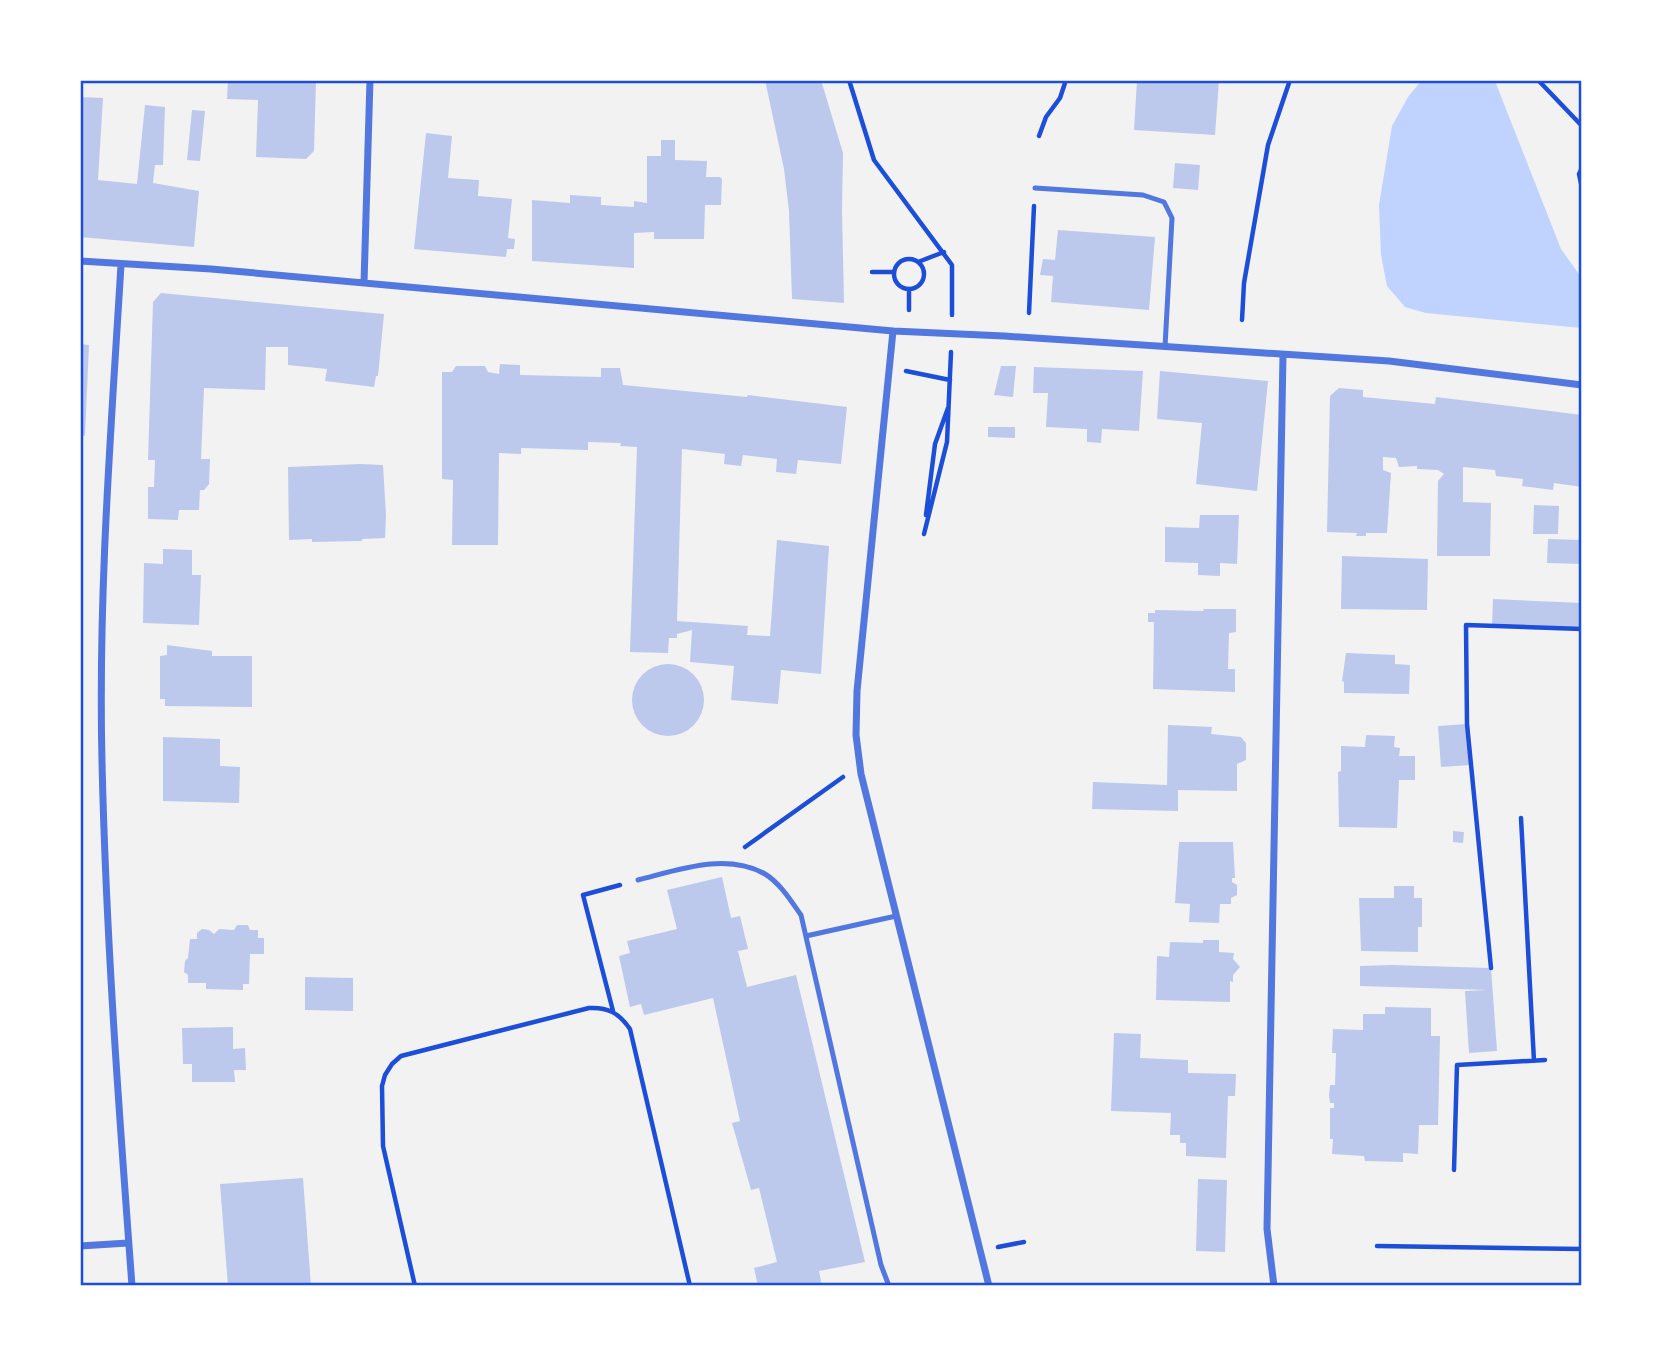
<svg xmlns="http://www.w3.org/2000/svg" width="1662" height="1366" font-family="'Asap Condensed',sans-serif">
<style>
.water{fill:#bfd3fe}
.building{fill:#bdc9ec}
.lines{fill:none;stroke-linecap:round;stroke-linejoin:round}
.path{stroke:#1d4ed8;stroke-width:4.5}
.service{stroke:#5277de;stroke-width:5}
.minor{stroke:#5277de;stroke-width:7}
.neatline{fill:none;stroke:#1d4ed8;stroke-width:2.5}
</style>
<rect width="100%" height="100%" fill="#f2f2f2"/>
<path class="water" d="M1421,81H1495L1561,249L1581,277V328L1426,313L1405,307L1387,286L1381,255L1379,205L1392,126L1408,97Z"/>
<path class="building" d="M228,80H316L314,151L306,159L256,157L258,100L227,99Z
M765,80H821L843,153L842,210L844,303L792,299L789,211L784,169Z
M1137,80H1219L1215,135L1134,130Z
M80,97L103,98L98,180L137,184L145,105L165,107L163,165H155L153,183L199,191L194,247L80,237Z
M192,110L205,111L200,161L187,160Z
M426,133L452,136L448,178L479,180L478,196L512,199L508,238L515,239L514,249H507L506,257L414,249Z
M661,140H675V160L707,161L706,177H720L722,179L721,205H705L704,239H654V232L634,233V268L532,261V200L570,203V195L601,197V205L634,207V201L647,203V156H661Z
M1175,163L1200,165L1198,190L1173,188Z
M1058,230L1155,237L1149,310L1051,302L1053,276L1040,275L1043,259L1055,260Z
M161,293L384,314L378,376H376L374,387L325,381L327,369L288,365V347H266L265,390L204,388L201,459H210L209,484L204,490H200L199,510H179L178,520L148,519V487H154L155,460H148L153,302Z
M80,344L89,345L85,436L80,435Z
M500,364L520,365V375L601,377V368H620L623,385L747,397L748,395L847,407L841,464L798,460L796,474L776,472L777,459L743,455L741,466L724,464L725,454L682,449L677,621L748,626L747,635L770,636L777,540L829,546L821,674L781,670L778,704L731,700L734,666L690,662L692,630L677,634V638H669L668,653L630,652L637,447L620,446L621,443L588,442V450L521,448V454L499,453L498,545H452L453,480L442,479V372H452L456,366H485L488,372L499,374Z
M1001,366H1016L1013,397L994,395Z
M1034,367L1143,371L1139,431L1102,429L1101,443L1087,442V429L1046,427L1048,393H1033Z
M1160,371L1268,381L1257,491L1196,484L1202,423L1157,419Z
M1339,388L1363,390V397L1435,404L1436,397L1582,415V487L1554,483L1553,490L1522,486L1523,479L1496,476L1495,470L1463,467V502L1491,503L1490,556H1437L1438,481L1444,474L1438,470L1417,469V466L1399,467L1396,458L1383,457V470L1391,473L1387,533H1366V536H1356L1357,533L1327,532L1330,396Z
M988,427H1015V438L988,437Z
M361,464L383,465L386,516L385,538L362,539V541L312,542V539L289,540L288,467Z
M1534,505L1559,506L1558,534H1533Z
M1200,515H1239L1237,564L1220,563V576L1198,575V563L1165,562V527L1199,528Z
M1548,539L1582,540V564L1547,563Z
M163,549L192,550V575H201L199,625L143,623L144,563L163,564Z
M1342,556L1428,559L1427,610L1341,609Z
M1493,599L1582,603V629L1492,625Z
M1203,609H1236V632L1229,633L1228,669H1235V692L1153,689L1154,622H1148V613H1155V610L1204,611Z
M167,645L212,651V656H252V707L165,706V699H160V656L167,655Z
M1346,653L1395,655V664L1410,665L1409,694L1344,693V682L1342,681Z
M632 700a36 36 0 1 1 72 0a36 36 0 1 1-72 0Z
M1467,724L1470,765L1441,767L1438,726Z
M1168,725L1212,727L1211,734L1241,737L1246,743V760L1237,764V791L1178,790V811L1092,809L1093,782L1167,785Z
M1366,735L1395,736L1394,747L1400,748L1399,756H1415V780H1399L1397,828L1339,827L1338,772L1341,771V746L1365,747Z
M163,737L220,739V766L240,767L239,803L163,801Z
M1453,831L1464,832L1463,843L1453,842Z
M1179,842H1233L1235,878H1232V882L1237,885V895L1231,898V904H1220L1219,923L1189,922L1190,904L1175,903Z
M722,877L731,918L740,916L748,949L738,951L747,987L796,975L865,1262L819,1271L822,1286H758L754,1268L777,1262L759,1188L751,1190L732,1123L740,1121L713,998L644,1015L641,1004L630,1007L619,956L630,953L627,941L677,929L667,890Z
M1394,886H1414V898H1422V927H1418V952L1361,951L1359,898H1394Z
M237,925H248L250,930H258V938H264V954H250L249,984H243V990L206,989V983H188V975L184,972L185,961L188,958L190,939H197V933L202,929L209,930L214,934L219,929L234,930Z
M1203,940H1219V952L1234,953L1233,959L1240,967L1233,975V982L1230,981V1002L1156,1000L1157,956L1169,957L1170,942L1203,943Z
M1392,965L1491,968L1497,1051L1469,1053L1465,991L1488,990L1360,986V966Z
M305,977L353,978V1011L305,1010Z
M1385,1007L1431,1008V1036H1440L1438,1125H1419L1418,1154L1403,1153V1162L1365,1161L1364,1156L1332,1154L1333,1139H1330V1108H1334V1103H1330L1329,1096L1330,1085H1335L1336,1053H1332L1333,1029L1363,1030V1014H1385Z
M233,1027V1049L245,1048L246,1070H234L235,1082H192V1064H183L182,1028Z
M1114,1033L1141,1034L1140,1058L1188,1060V1073L1236,1074L1235,1096H1228L1226,1158L1186,1156V1143H1180V1135H1170L1171,1113L1111,1111Z
M303,1178L311,1286H228L220,1184Z
M1198,1179L1227,1180L1225,1252L1196,1251Z"/>
<g class="lines">
<path class="path" d="M849,80L874,160L952,265V315
M1538,80L1582,126
M1039,136L1046,117L1060,98L1066,80
M1582,168L1579,174L1582,188
M894 274a15 15 0 1 1 30 0a15 15 0 1 1-30 0Z
M918,262L944,252
M872,272H894
M909,310V289
M1029,313L1034,206
M1242,320L1244,283L1268,145L1290,80
M906,371L950,380
M926,515L935,444L948,408
M924,534L947,442L951,352
M1521,818L1534,1061
M745,847L843,777
M1491,968L1467,724L1466,625L1582,629
M613,1011L583,895L620,885
M1454,1170L1457,1065L1545,1060
M1377,1246L1582,1249
M998,1247L1024,1242
M415,1286L383,1146L382,1086L385,1075L392,1064L401,1056L589,1008C608,1007 619,1013 630,1029L690,1286"/>
<path class="service" d="M1035,188L1143,195L1164,202L1172,218L1165,347
M638,880C678,870 726,852 765,874C780,883 791,901 801,915L881,1265L889,1286
M806,936L896,916"/>
<path class="minor" d="M80,261L211,269L893,331L1004,336L1389,361L1582,385
M121,265C111,430 98,596 102,762C106,937 119,1111 132,1286
M364,283L370,80
M893,331L857,691L856,735L861,774L989,1286
M80,1246L128,1243
M1274,1286L1267,1229L1283,355"/>
</g>
<rect width="1662" height="1366" fill="none" stroke="#ffffff" stroke-width="164"/>
<rect x="82" y="82" width="1498" height="1202" class="neatline"/>
</svg>
